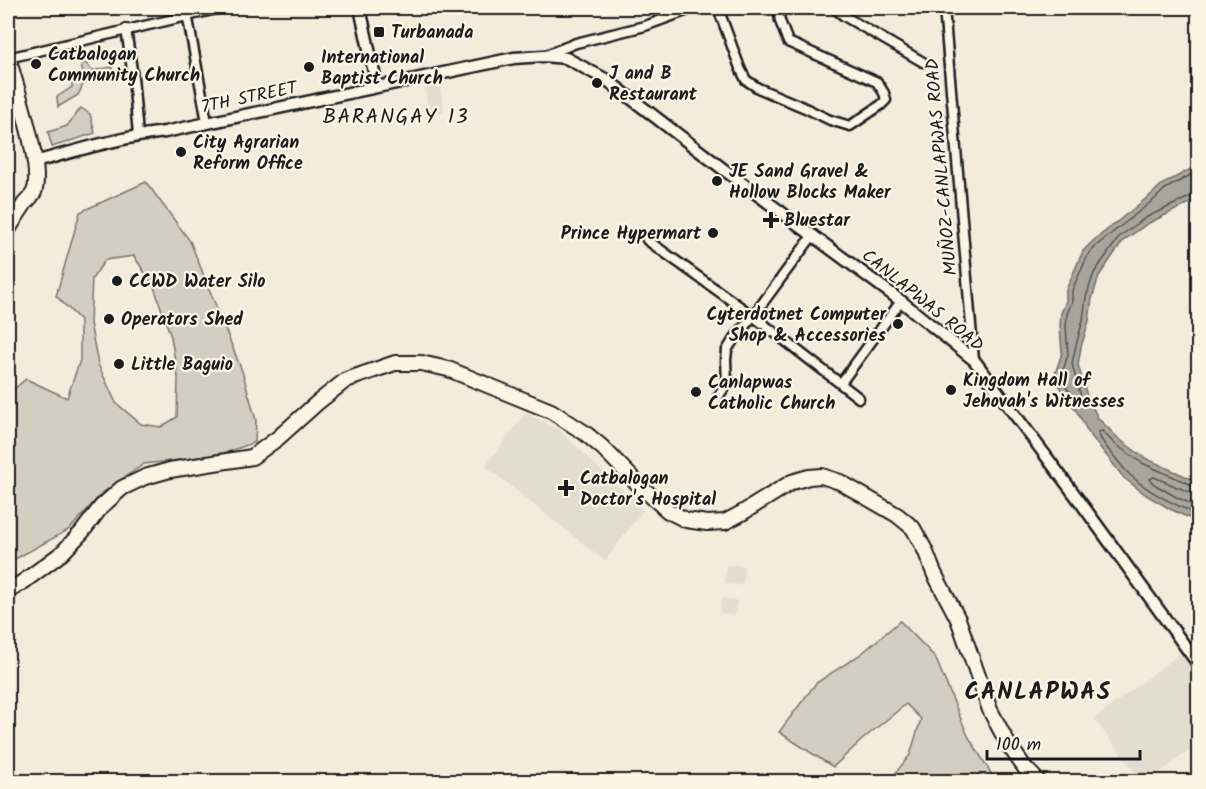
<svg xmlns="http://www.w3.org/2000/svg" width="1206" height="789" font-family="Kalam,sans-serif">
<style>
.built{fill:#e3ddcf}
.green{fill:#d3cec1;stroke:#78756e;stroke-width:1.5;fill-rule:evenodd}
.water{fill:#aaa59b;stroke:#716e68;stroke-width:1.5}
.lines{fill:none;stroke-linecap:round;stroke-linejoin:round}
.shore{stroke:#55534f;stroke-width:1.5}
.minor-casing{stroke:#1c1c1c;stroke-width:13}
.tertiary-casing{stroke:#1c1c1c;stroke-width:15}
.primary-casing{stroke:#1c1c1c;stroke-width:18}
.trunk-casing{stroke:#1c1c1c;stroke-width:18}
.minor{stroke:#fcf5e5;stroke-width:8}
.tertiary{stroke:#fcf5e5;stroke-width:10}
.primary{stroke:#fcf5e5;stroke-width:14}
.trunk{stroke:#fcf5e5;stroke-width:14}
.poi-dot{fill:#1c1c1c;stroke:#fcf5e5;stroke-width:2}
.labels{text-anchor:middle;stroke-width:4.5;stroke-linejoin:round;paint-order:stroke}
.poi-label{font-size:18px;font-weight:bold;fill:#1c1c1c;stroke:#fcf5e5;text-anchor:start}
.street-label{font-size:18px;fill:#1c1c1c;stroke:#fcf5e5}
.quarter-label{font-size:21px;letter-spacing:1.5px;fill:#1c1c1c;stroke:#fcf5e5}
.district-label{font-size:24px;font-weight:bold;letter-spacing:1.5px;fill:#1c1c1c;stroke:#fcf5e5}
</style>
<rect width="100%" height="100%" fill="#f3ecdd"/>
<filter id="ink" filterUnits="userSpaceOnUse"><feTurbulence type="fractalNoise" baseFrequency=".0167" numOctaves="2"/><feDisplacementMap in="SourceGraphic" scale="12" xChannelSelector="R" yChannelSelector="G"/><feConvolveMatrix kernelMatrix="1 2 1 2 8 2 1 2 1" color-interpolation-filters="sRGB"/></filter>
<g filter="url(#ink)">
<path class="built" d="M439,80L444,111L429,114L424,83Z
M526,413L559,430L643,510L605,561L485,466Z
M726,565L744,566L743,585L725,584Z
M722,597L737,601L734,616L719,612Z
M1187,648L1198,664V744L1149,781H1142L1094,719Z"/>
<path class="green" d="M86,63L92,71L112,67L113,78L84,83L78,95L58,107L57,97L72,87V77L83,74L81,64Z
M81,108L90,114L95,133L52,147L48,132L67,126Z
M146,182L190,241L242,371L256,420L255,442L228,452L188,459L144,464L102,493L70,529L8,563V394L26,379L67,398L80,360V320L56,296L80,212ZM134,256L154,287L171,337L178,377L177,417L161,427L141,424L116,403L98,364L90,323L92,279L105,260Z
M900,621L935,657L968,736L996,781H889L910,755L921,719L906,704L863,739L833,767L779,732L816,683L861,654Z"/>
<path class="water" d="M1198,165V199L1147,224L1123,241L1099,276L1092,299L1089,321L1081,347L1078,365L1087,396L1098,418L1119,439L1145,458L1198,482V522L1170,509L1146,495L1124,478L1088,432L1076,410L1061,390L1055,374L1062,353L1060,326L1061,313L1066,301V290L1083,251L1093,241L1153,193L1161,185Z"/>
<g class="lines">
<path class="shore" d="M1198,171L1165,189L1156,198L1097,245L1088,255L1072,290V301L1067,314L1066,326L1068,354L1062,374L1066,387L1076,400H1080L1081,397L1072,364L1076,345L1083,320L1086,297L1094,273L1120,236L1145,218L1194,195H1198
M1198,487L1194,486L1142,463L1115,444L1102,431L1098,432C1100,440 1107,448 1113,455C1118,461 1123,468 1129,474C1149,493 1174,504 1198,515
M1198,494L1191,493L1154,477L1150,479L1151,481L1154,484L1176,497L1198,507"/>
<defs>
<path id="minor" d="M186,8L207,122
M718,8L740,68L746,80L758,88L803,107L830,120L850,126L881,105L886,100L884,93L877,82L788,42L780,21L778,8
M834,8L844,16L923,62
M944,8L974,360
M126,29L133,77L138,135
M546,55L576,43L645,26L694,8
M8,58L221,8
M647,240L753,316L859,398
M841,383L901,301
M715,402L727,383L726,360L727,350L734,339L753,316L813,235"/>
<path id="tertiary" d="M360,8L377,86
M35,162C79,150 121,137 165,132L514,58L543,56L566,58L607,80L723,169L901,301L974,360L1081,503L1198,664"/>
<path id="primary" d="M8,57C15,84 44,168 34,192C32,196 28,200 25,203C19,212 13,221 8,230"/>
<path id="trunk" d="M8,591L23,582L62,553L82,532L101,507L122,488L145,477L170,470L252,457L278,438L317,403L346,380L395,363H421L448,369L551,411L585,433L603,448L639,485L668,511L686,520L707,523L725,522L742,513L792,482L809,477L822,476L840,482L897,515L913,528L925,550L934,573L958,619L990,710L1008,744L1025,768L1039,782"/>
</defs>
<use href="#minor" class="minor-casing"/>
<use href="#tertiary" class="tertiary-casing"/>
<use href="#primary" class="primary-casing"/>
<use href="#trunk" class="trunk-casing"/>
<use href="#minor" class="minor"/>
<use href="#tertiary" class="tertiary"/>
<use href="#primary" class="primary"/>
<use href="#trunk" class="trunk"/>
</g>
</g>
<g class="poi-dot">
<rect x="373" y="26" width="12" height="12" rx="3"/>
<circle cx="36" cy="64" r="6"/>
<circle cx="309" cy="67" r="6"/>
<circle cx="597" cy="83" r="6"/>
<circle cx="181" cy="152" r="6"/>
<circle cx="717" cy="181" r="6"/>
<path d="M768 211h6v6h6v6h-6v6h-6v-6h-6v-6h6z"/>
<circle cx="713" cy="233" r="6"/>
<circle cx="117" cy="281" r="6"/>
<circle cx="109" cy="319" r="6"/>
<circle cx="898" cy="324" r="6"/>
<circle cx="119" cy="364" r="6"/>
<circle cx="951" cy="390" r="6"/>
<circle cx="696" cy="392" r="6"/>
<path d="M563 479h6v6h6v6h-6v6h-6v-6h-6v-6h6z"/>
</g>
<g class="labels">
<g class="poi-label">
<text x="391" y="38">Turbanada</text>
<text x="48" y="60">Catbalogan<tspan x="48" dy="21">Community Church</tspan></text>
<text x="321" y="63">International<tspan x="321" dy="21">Baptist Church</tspan></text>
<text x="609" y="79">J and B<tspan x="609" dy="21">Restaurant</tspan></text>
<text x="193" y="148">City Agrarian<tspan x="193" dy="21">Reform Office</tspan></text>
<text x="729" y="177">JE Sand Gravel &amp;<tspan x="729" dy="21">Hollow Blocks Maker</tspan></text>
<text x="784" y="226">Bluestar</text>
<text x="701" y="239" text-anchor="end">Prince Hypermart</text>
<text x="129" y="287">CCWD Water Silo</text>
<text x="886" y="320" text-anchor="end">Cyterdotnet Computer<tspan x="886" dy="21">Shop &amp; Accessories</tspan></text>
<text x="121" y="325">Operators Shed</text>
<text x="131" y="370">Little Baguio</text>
<text x="963" y="386">Kingdom Hall of<tspan x="963" dy="21">Jehovah's Witnesses</tspan></text>
<text x="708" y="388">Canlapwas<tspan x="708" dy="21">Catholic Church</tspan></text>
<text x="580" y="484">Catbalogan<tspan x="580" dy="21">Doctor's Hospital</tspan></text>
</g>
<g class="street-label">
<text transform="translate(249 97) rotate(-12)" y="6">7TH STREET</text>
<text transform="translate(941 167) rotate(-95)" y="6">MUÑOZ-CANLAPWAS ROAD</text>
<text transform="translate(923 300) rotate(39)" y="6">CANLAPWAS ROAD</text>
</g>
<g class="quarter-label">
<text x="396" y="123">BARANGAY 13</text>
</g>
<g class="district-label">
<text x="1038" y="699">CANLAPWAS</text>
</g>
</g>
<rect width="1206" height="789" fill="none" stroke="#fcf5e5" stroke-width="30"/>
<rect x="15" y="15" width="1176" height="759" fill="none" stroke="#1c1c1c" stroke-width="2" filter="url(#ink)"/>
<path d="M987 750v9h153v-9" fill="none" stroke="#1c1c1c" stroke-width="3"/>
<text x="996" y="750" font-size="18" fill="#1c1c1c" stroke="#fcf5e5" stroke-width="4.5" paint-order="stroke">100 m</text>
</svg>
